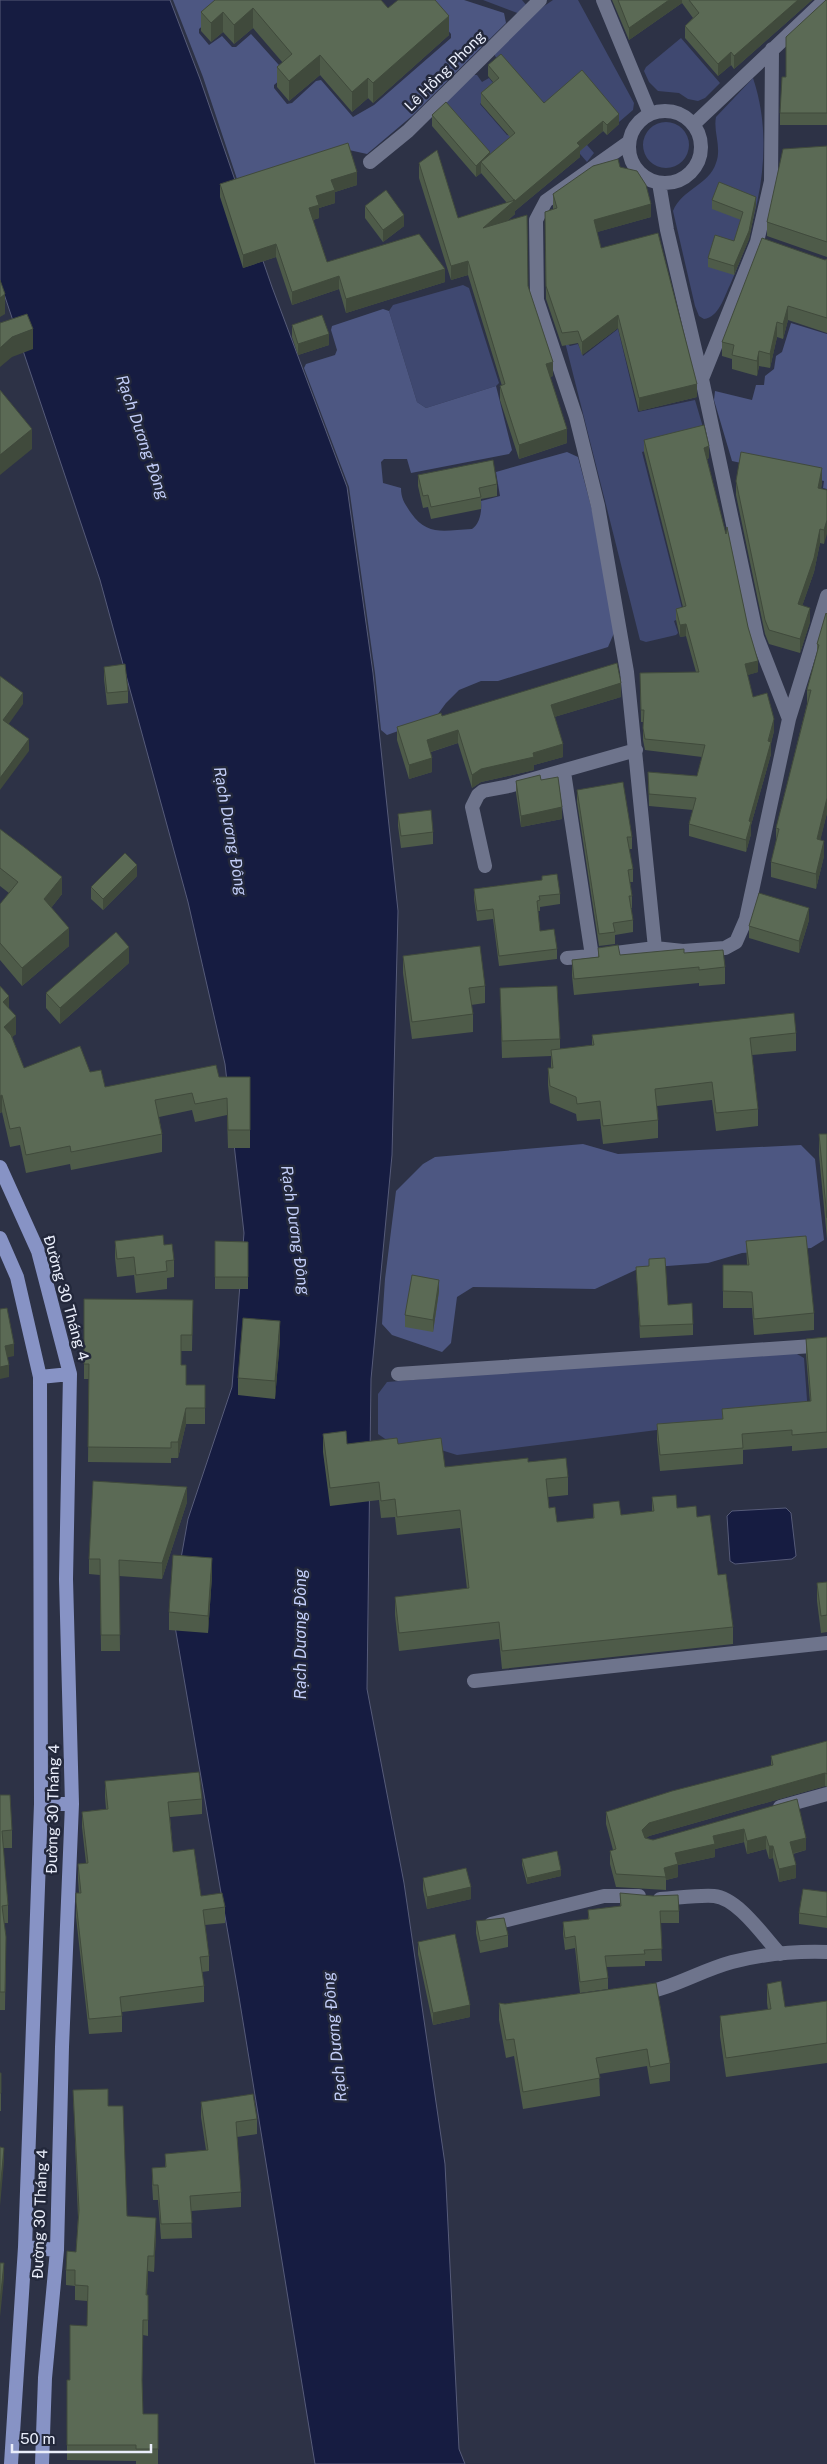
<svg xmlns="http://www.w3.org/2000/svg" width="827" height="2464" font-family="'Public Sans',sans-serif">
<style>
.green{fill:#3f4870}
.forest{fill:#4d5782}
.water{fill:#161c41;stroke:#565b79}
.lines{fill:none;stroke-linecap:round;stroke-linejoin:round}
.minor{stroke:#6e748c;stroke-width:14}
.primary{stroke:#8793c5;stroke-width:14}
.wall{fill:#4e5b49}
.shaded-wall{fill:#404a3c}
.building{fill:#5b6a55;stroke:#404a3c}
.labels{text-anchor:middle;stroke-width:5;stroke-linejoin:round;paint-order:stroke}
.street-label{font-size:15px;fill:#eaeefb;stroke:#23283b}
.water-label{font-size:16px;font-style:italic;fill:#c3cef9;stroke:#23283b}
</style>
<rect width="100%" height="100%" fill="#2d3246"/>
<path class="green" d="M483,0H522L527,6L520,14Z
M553,0H578L634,103L633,110L619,122L552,105L594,153L587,162L495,56V51L531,15Z
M681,38L720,83L705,98L698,101L688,99L679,93L658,91L649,82L644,71L646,67Z
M474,75H477L482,82L489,78L497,88L480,104L507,135L519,137L492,162L443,104Z
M753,78C776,146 758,221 730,285C724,297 719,317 704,319L699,316L695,306L673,211C682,189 709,185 716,163C722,147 713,132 716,117Z
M643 145a23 23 0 1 1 46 0a23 23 0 1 1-46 0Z
M463,285L469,288L499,383L496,386L426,408L417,402L389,311L393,305Z
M618,329L638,412L695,400L705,434L642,452L684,616L674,621L678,633L676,635L646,642L640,640L565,342L570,346L578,344L583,356Z
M790,1350L804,1358L808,1414L714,1428L657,1430L457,1455L441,1450L410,1456L378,1434V1394L387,1382Z"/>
<path class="forest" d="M173,0H223L225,6L199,29V33L209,45L222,36L232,47H236L251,34L287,74L274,85V88L287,104L292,103L316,81L321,80L353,117L374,105L451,38V34L423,0H464L504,13L506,23L412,116L367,154L349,150L239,185L203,77Z
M383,309L389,311L417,402L426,408L496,386L512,450L509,454L411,473L407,459H384L381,462L383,483L401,488C401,499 405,504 411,513C428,537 445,530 472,529C480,524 482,511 481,501L500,496L496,472L567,452L578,457L593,514L614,633L608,647L498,681H481L459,690L446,703L435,718L387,735L381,730L375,673L349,487L304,368L306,364L335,355L337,350L331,330L332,326Z
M791,323L827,334V489L823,488L824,481L732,461L714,400L715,391L752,400L756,385H764L765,376L774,369L776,356L782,352Z
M583,1144L618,1154L801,1145L815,1159L824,1240L811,1248L742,1253L708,1263L640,1268L595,1289L473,1287L457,1297L451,1343L442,1352L392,1335L382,1324L385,1279L396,1191L423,1164L435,1157Z"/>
<path class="water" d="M0,0H170L200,79L272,287L347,487L373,673L398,911L392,1155L371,1379L367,1689L404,1883L445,2164L459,2449L465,2464H315L239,1997L172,1609L188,1519L232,1387L244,1233L225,1064L188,902L100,580L0,282Z
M786,1508L791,1513L796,1556L792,1559L735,1564L730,1561L727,1516L732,1511Z"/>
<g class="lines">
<path class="minor" d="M603,0L650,114
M629 147a36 36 0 1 1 72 0a36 36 0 1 1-72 0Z
M694,124L825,0
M629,142L546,201L536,220L537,300L576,417L598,506L627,672L655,948
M370,162L408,131L540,0
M659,183L667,230L702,379L757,637L789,719
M702,379L757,242L771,181L772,49
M564,772L592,956L655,948L683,951L725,948L736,942L746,919L789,719L827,596
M485,866L472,807L478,795L483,791L509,786L636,750
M567,958L592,956
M398,1374L827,1345
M474,1681L827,1643
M780,1807L827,1794
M660,1899C678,1898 697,1895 714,1896C738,1898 764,1937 780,1954
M491,1924L604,1896H639
M638,1994C672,1989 699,1971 732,1962C763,1954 796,1951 827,1952"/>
<path class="primary" d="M0,1167L38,1251L70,1374L66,1579L72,1804L62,2047L57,2250L45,2378L42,2464
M0,1238L17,1277L40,1377L41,1804L25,2247L11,2464
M40,1377L70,1374
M41,1804H72
M25,2247L57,2250"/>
</g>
<path class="wall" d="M215,0L388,8L449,35L373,103L368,98L352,112L320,75L289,101L277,87V67L283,63L253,28L234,44L223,32L211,42L201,31V12Z
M612,0H812L734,69L731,65L718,76L685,38V26L693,18L682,3L629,40Z
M827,0V125H780V113L786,77Z
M488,65L544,103L619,124L607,135L603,131L580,151V157L515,211V214L507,221L528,286L553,376L550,377L567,443L519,459L500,400V386H502L468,275L451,280L419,178V163L458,218L507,203L481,173L476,177L432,126V115L490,154L510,137L481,104V93L493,82L488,76Z
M827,146V257L767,236V222Z
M620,167L651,217L597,232L601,248L697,397L639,411L618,328L582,355L578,343L562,346L546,299L545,212L553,209V194Z
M220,184L357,185L335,192V203L319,208V218L313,220L327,262L445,282L346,313L339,289L292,305L276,257L243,268L220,197Z
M712,200L756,205L749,239L734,275L708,267V258L734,241L741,220L712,209Z
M365,206L404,226L383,242L365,218Z
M827,259V333L788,320L783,339L777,337L770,368L759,366L757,376L732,369V359L722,356V342L825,260Z
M292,325L329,345L298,355L292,337Z
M644,440L709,458L707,459L758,672L747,675L753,697L774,731L771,743V754L751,825V834L746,852L689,836V824L693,810L649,806L648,772L697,776L702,757L645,750L643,740V722H641L640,673L696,672L686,636L680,637L676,620V609L683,607L644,452Z
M418,475L497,484V496L481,499V509L431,519L428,507L423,508L418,486Z
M736,481L822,482L821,489L827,490L824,544L820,543L814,572L802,606L810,622L800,653L769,644L765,634L736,495Z
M827,614V813L820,840L824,856L816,889L771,877V862L776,843V828L807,704V690L817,654V644Z
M104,667L128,691V703L107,705L104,679Z
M621,697L554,717L563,757L534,765V770L481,782L472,788L458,743L431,752L432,772L409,779L397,740V727L442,716Z
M541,780L562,819L521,827L516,793V781Z
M577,790L632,837V849H629L633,869V882H630L632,896V908H631L633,920V932L615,935V944L599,946L577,802Z
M398,814L433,832V844L401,848L398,826Z
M0,829L62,894L51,908L69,946L22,986L0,960V904L9,893L0,886Z
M137,876L103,910L91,899V887Z
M542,876L560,894V904L540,907V911H538L540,931L557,949V959L499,966L493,919L477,921L474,899V889L542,880Z
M809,920L799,953L749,938V926Z
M598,948L620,955L684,953L725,967V984L699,986V983L574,995L572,976V960L598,957Z
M403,956L485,986V1003L471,1005L473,1014V1032L412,1039L403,973Z
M129,963L60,1024L46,1008V993Z
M0,986L9,1009L16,1034L12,1037L24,1068L90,1072L105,1087L219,1077H250V1148H228L227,1115L195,1122L192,1110L159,1117L162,1134V1152L71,1170L70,1164L26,1173L20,1145L10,1147L2,1112L0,1113Z
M500,988L560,1039V1049L592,1045V1035L796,1033V1051L752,1055L758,1109V1126L716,1131L712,1100L657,1106L658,1120V1138L603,1144L600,1119L577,1121L576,1114L550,1103L548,1085V1068H551V1056L502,1058Z
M819,1134H827V1239L819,1155Z
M115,1241L164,1245L174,1260V1277L167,1278V1289L136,1293L134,1275L117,1277L115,1258Z
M215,1241L248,1242V1289H215Z
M746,1241L814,1313V1330L754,1335L752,1308H723V1265H747Z
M649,1259L668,1305L693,1324V1335L640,1338L636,1267L649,1266Z
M439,1291L433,1332L405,1327V1315Z
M84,1299L193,1300L192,1351H181V1365L186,1385H205V1424H186L178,1458H171V1463L88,1462L89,1379H84Z
M827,1337V1448L792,1451V1446L743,1450V1464L660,1471L657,1440V1424L722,1419V1409L810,1402L806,1355V1339Z
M280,1339L275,1399L238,1395V1378Z
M323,1434L347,1444H398L445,1467L528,1462L568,1477V1495L548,1497L549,1508L557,1522L593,1518V1504L621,1515L652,1511V1497L697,1517L718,1575L733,1627V1644L502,1669L499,1639L399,1651L395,1615V1597L467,1589L460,1528L397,1535L395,1517L381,1518L379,1500L330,1506L323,1452Z
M187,1502L162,1579L119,1576L120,1651H101L100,1575L89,1574V1559Z
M212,1576L208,1633L169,1630V1612Z
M827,1582V1632L821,1633L817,1601V1583Z
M827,1741V1787L825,1786L649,1836L646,1838L653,1840L797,1799L806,1850L793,1854L796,1878L779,1882L773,1858L769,1859L766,1849L747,1854L744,1842L715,1849V1857L678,1865V1877L666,1880V1890L616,1887L610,1864V1851L613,1850L606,1824V1812L771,1766V1756Z
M105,1781L202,1799V1814L170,1817L173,1852L201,1896L225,1907V1923L205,1925L209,1956V1971L202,1972L204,1986V2002L122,2012V2032L89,2034L76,1917V1893H79L78,1879V1864L86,1863L82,1827V1812L106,1809L105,1797Z
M0,1795L12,1830V1848H3L8,1905V1923H4L6,1937L5,2010H0Z
M522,1859L561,1876L527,1884L522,1865Z
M423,1878L471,1899L427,1909L423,1890Z
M827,1892V1928L799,1924V1913Z
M620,1893L679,1911V1923H660L662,1961H645V1966L606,1967L608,1978V1989L580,1993L575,1948L565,1950L563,1934V1922L588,1919V1910L620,1906Z
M476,1921L508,1935V1947L480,1953L476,1933Z
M418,1942L470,2017L433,2025L418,1954Z
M656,1983L670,2063V2081L650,2084L647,2066L599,2074L600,2096L523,2109L514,2056L506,2058L499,2020V2003L505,2004Z
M767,1984L785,2007L827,2001V2063L726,2077L720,2036V2016L768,2010L767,2003Z
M0,2073L1,2091V2111H0Z
M73,2090L108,2106L127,2216L156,2233L154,2272L148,2271L147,2295L148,2311V2336L143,2335L142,2386L143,2414H158V2464H136V2461L67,2460V2380H70L87,2326V2301L75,2300V2286L66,2285V2270L76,2252L78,2218Z
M201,2102L257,2119V2134L237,2137L241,2192V2207L191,2211L192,2238L161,2239L158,2200H153L152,2183V2168L165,2167V2154L206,2150L201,2117Z"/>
<path class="shaded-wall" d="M669,0H682V3L629,40V28Z
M798,0H812L734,69V56Z
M253,8V28L234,44V25Z
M223,12V32L211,42V23Z
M449,16V35L373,103V83Z
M731,52V65L718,76V64Z
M320,55V75L289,101V81Z
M368,78V98L352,112V92Z
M619,114V124L607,135V125Z
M603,121V131L580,151V157L515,211V214L483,242V228L577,143Z
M490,152V164L481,162V173L476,177V166Z
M357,172V185L335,192V203L319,208V218L309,221V208L316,196L331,180Z
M756,197V205L749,239L734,275V266Z
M651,204V217L594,233V220Z
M404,215V226L383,242V230Z
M276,244V257L243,268V255Z
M468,261V275L451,280V266Z
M445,269V282L346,313V299Z
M339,276V289L292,305V292Z
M5,294V314L0,317V298Z
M788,306V320L783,339V324Z
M618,315V328L582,355V342Z
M777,322V337L770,368V354Z
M33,329V349L12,357L0,367V348L12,337Z
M329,334V345L298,355V344Z
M759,351V366L757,376V361Z
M553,362V376L546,378V364Z
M697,384V397L639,411V398Z
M32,429V449L0,475V455Z
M567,429V443L519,459V445Z
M709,446V458L704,459V448Z
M822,468V482L818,503V488Z
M827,520V534L824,544V530Z
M820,529V543L814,572L798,618V604Z
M810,608V622L800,653V639Z
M686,624V636L680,637V625Z
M758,661V672L745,676V664Z
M621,683V697L551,718V705Z
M23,693V704L3,732V720Z
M774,719V731L771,743V754L751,825V834L746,852V840L749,821Z
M458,730V743L427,753V740Z
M29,739V751L0,790V778Z
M563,744V757L534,765V770L481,782L472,788V775L481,769Z
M432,758V772L409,779V765Z
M827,798V813L817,854V839Z
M562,807V819L521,827V816Z
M824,841V856L816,889V874Z
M137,865V876L103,910V899Z
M62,877V894L44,917V899Z
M809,908V920L799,953V941Z
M69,928V946L22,986V968Z
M129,947V963L60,1024V1008Z
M9,996V1014L3,1002Z
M16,1016V1034L4,1044V1027Z
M2,1095V1112L0,1113V1096Z
M439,1280V1291L433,1332V1320Z
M280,1321V1339L275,1399V1381Z
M14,1344V1356L5,1358V1346Z
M9,1365V1377L0,1379V1367Z
M186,1408V1424L178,1458V1442Z
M187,1487V1502L162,1579V1563Z
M212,1558V1576L208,1633V1616Z
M825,1773V1786L649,1836L642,1842V1830L649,1823Z
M744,1829V1842L715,1849V1857L678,1865V1877L666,1880L664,1868L675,1853L713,1836Z
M766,1836V1849L747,1854V1841Z
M806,1838V1850L790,1854V1842Z
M769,1846H773V1858L769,1859Z
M796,1865V1878L779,1882V1869Z
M561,1870V1876L527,1884V1878Z
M471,1887V1899L427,1909V1897Z
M470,2005V2017L433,2025V2013Z
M4,2148V2162L0,2206V2191Z
M156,2218V2233L154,2272V2256Z
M148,2256V2271L146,2311V2295Z
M4,2263V2278L0,2317V2302Z"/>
<path class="building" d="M215,0H381L388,8L398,0H435L449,16L373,83L368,78L352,92L320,55L289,81L277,67L292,54L253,8L234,25L223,12L211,23L201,12Z
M618,0H669L629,28Z
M689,0H798L734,56L731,52L718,64L685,26L699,13Z
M826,0H827V113H780L782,77H786V37Z
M501,54L544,103L582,70L619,114L607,125L603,121L577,143L580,146L515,201V200H514L481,162L515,133L481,93L499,78L488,65Z
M446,102L490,152L476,166L432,115Z
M348,143L357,172L331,180L335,190L316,196L319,205L309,208L327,262L419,234L445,269L346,299L339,276L292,292L276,244L243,255L220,184Z
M827,146V242L767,222L783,149Z
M437,150L458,218L515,200L483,228L527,215L528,286L553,362L546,364L567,429L519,445L500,386L505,384L468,261L451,266L419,163Z
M618,159L620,167L637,171L646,185L651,204L594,220L601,248L658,233L697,384L639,398L618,315L582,342L578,331L562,333L546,286L545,212L557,208L553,194L593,166Z
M719,182L756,197L749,231L734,266L708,258L715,235L734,241L743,212L712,200Z
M386,190L404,215L383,230L365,206Z
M762,238L825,260L827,259V318L788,306L783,324L777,322L770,354L759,351L757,361L732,355L734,345L722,342Z
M0,280L5,294L0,298Z
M27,314L33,329L12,337L0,348V323Z
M322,315L329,334L298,344L292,325Z
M0,390L32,429L0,455Z
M704,425L709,446L704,448L726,534L727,527L748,627L758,661L745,664L753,697L767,693L774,719L768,741L771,742L749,821L751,822L746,840L689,824L696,798L649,794L648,772L697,776L705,745L645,739L643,728L644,710H641L640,673L699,672L686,624L680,625L676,609L686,606L644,440Z
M741,452L822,468L818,488L827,490V520L824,530L820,529L814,558L798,604L810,608L800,639L769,630L765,620L736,481Z
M493,460L497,484L479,488L481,497L431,507L428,495L423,496L418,475Z
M826,613L827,614V798L817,839L824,841L816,874L771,862L779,829L776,828L811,690H807L819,645L817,644Z
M617,663L621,683L551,705L563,744L533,753L534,757L481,769L472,775L458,730L427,740L432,758L409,765L397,727L441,713L442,716Z
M125,664L128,691L107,693L104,667Z
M0,676L23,693L3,720L29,739L0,778Z
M540,775L541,780L558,777L562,807L521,816L516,781Z
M623,782L632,837H627L633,869L628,870L632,896H629L633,920L613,923L615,932L599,934L577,790Z
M431,810L433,832L401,836L398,814Z
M0,829L24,847L62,877L44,899L69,928L22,968L0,943V904L18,882L0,868Z
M125,853L137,865L103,899L91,887Z
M557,874L560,894L539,896L540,900L537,901L540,931L554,929L557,949L499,956L493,909L477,911L474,889L542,880V876Z
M759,893L809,908L799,941L749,926Z
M116,932L129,947L60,1008L46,993Z
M618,945L620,955L684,949V953L723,950L725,967L699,970V967L574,979L572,960L599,957L598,948Z
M480,946L485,986L469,988L473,1014L412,1022L403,956Z
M0,986L9,996L3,1002L16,1016L4,1027L11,1035L24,1068L80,1046L90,1072L101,1070L105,1087L216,1065L219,1077H250V1130H228L227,1098L195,1104L192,1093L155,1100L162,1134L71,1152L70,1146L26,1155L20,1127L10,1129L2,1095L0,1096Z
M557,986L560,1039L502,1041L500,988Z
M794,1013L796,1033L750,1038L758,1109L716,1113L712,1082L655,1089L658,1120L603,1126L600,1101L577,1104L576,1097L550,1086L548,1068H553L551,1050L594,1045L592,1035Z
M819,1134H827V1218Z
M163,1235L164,1245L172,1244L174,1260L166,1261L167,1271L136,1275L134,1257L117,1259L115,1241Z
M806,1236L814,1313L754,1319L752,1292L723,1291V1265H749L746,1241Z
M215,1241L248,1242V1277H215Z
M665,1258L668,1305L692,1303L693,1324L640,1326L636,1267L649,1266V1259Z
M412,1275L439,1280L433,1320L405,1315Z
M84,1299L193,1300L192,1335H181V1365H186V1385H205V1408H186L178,1442H171V1448L88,1447L89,1364H84Z
M7,1308L14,1344L5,1346L9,1365L0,1367V1309Z
M243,1318L280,1321L275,1381L238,1378Z
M827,1337V1432L792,1435V1430L742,1434L743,1448L660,1455L657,1424L723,1419L722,1409L811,1401L806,1339Z
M346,1431L347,1444L397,1438L398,1444L441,1438L445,1467L528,1458V1462L566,1458L568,1477L546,1479L549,1508L555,1507L557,1522L594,1518L593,1504L619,1501L621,1515L654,1511L652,1497L676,1495L677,1508L696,1506L697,1517L710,1515L718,1575L726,1574L733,1627L502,1651L499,1622L399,1633L395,1597L469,1588L460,1510L397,1517L395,1499L381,1501L379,1482L330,1488L323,1434Z
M93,1481L187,1487L162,1563L119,1560L120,1635H101L100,1559H89Z
M173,1555L212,1558L208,1616L169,1612Z
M827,1582V1615L821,1616L817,1583Z
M827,1741V1774L825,1773L649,1823L642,1830L645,1838L653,1840L797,1799L806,1838L790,1842L796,1865L779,1869L773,1846H769L766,1836L747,1841L744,1829L713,1836L715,1844L675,1853L678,1864L664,1868L666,1877L616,1874L610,1851L616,1849L606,1812L672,1791L773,1765L771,1756Z
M199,1772L202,1799L168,1802L173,1852L194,1849L201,1896L222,1893L225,1907L203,1910L209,1956L200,1957L204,1986L120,1997L122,2016L89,2019L76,1902V1893H81L78,1864L88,1863L82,1812L108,1809L105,1781Z
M0,1795H10L12,1830L2,1831L8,1905L2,1906L6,1937L5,1992H0Z
M557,1851L561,1870L527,1878L522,1859Z
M466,1868L471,1887L427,1897L423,1878Z
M803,1889L827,1892V1917L799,1913Z
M620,1893L653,1896L678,1895L679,1911H660L662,1949L644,1950L645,1954L605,1956L608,1978L580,1982L575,1936L565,1938L563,1922L589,1919L588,1910L621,1906Z
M504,1918L508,1935L480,1941L476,1921Z
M455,1934L470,2005L433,2013L418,1942Z
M781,1981L785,2007L827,2001V2043L726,2058L720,2016L771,2009L767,1984Z
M656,1983L670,2063L650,2067L647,2049L596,2058L600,2078L523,2092L514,2039L506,2040L499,2003L505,2004Z
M0,2073H1V2093H0Z
M108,2089V2106H123L127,2216L156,2218L154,2256H148L146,2295H148V2320H143L142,2380L143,2414H158V2449H136V2445H67V2380H70V2325L87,2326L88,2286L75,2285V2270H66L67,2251L76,2252L79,2210L73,2090Z
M253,2094L257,2119L236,2122L241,2192L190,2196L192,2223L161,2224L158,2185H153L152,2168L166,2167L165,2154L208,2150L201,2102Z
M0,2147L4,2148L0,2191Z
M0,2263H4L0,2302Z"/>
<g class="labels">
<g class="street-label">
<text transform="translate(445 71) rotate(-45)" y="5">Lê Hồng Phong</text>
<text transform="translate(66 1298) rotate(74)" y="5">Đường 30 Tháng 4</text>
<text transform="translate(53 1809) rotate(-89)" y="5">Đường 30 Tháng 4</text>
<text transform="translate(40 2214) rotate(-88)" y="5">Đường 30 Tháng 4</text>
</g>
<g class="water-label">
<text transform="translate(143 437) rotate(71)" y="6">Rạch Dương Đông</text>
<text transform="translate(231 831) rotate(80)" y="6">Rạch Dương Đông</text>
<text transform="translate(296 1230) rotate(82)" y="6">Rạch Dương Đông</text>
<text transform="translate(300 1634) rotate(-90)" y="6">Rạch Dương Đông</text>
<text transform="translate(334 2037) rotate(-96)" y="6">Rạch Dương Đông</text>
</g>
</g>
<path d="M12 2444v8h139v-8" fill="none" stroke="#eaeefb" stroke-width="2.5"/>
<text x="20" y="2444" font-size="15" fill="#eaeefb" stroke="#23283b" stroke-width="4" paint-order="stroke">50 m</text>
</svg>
